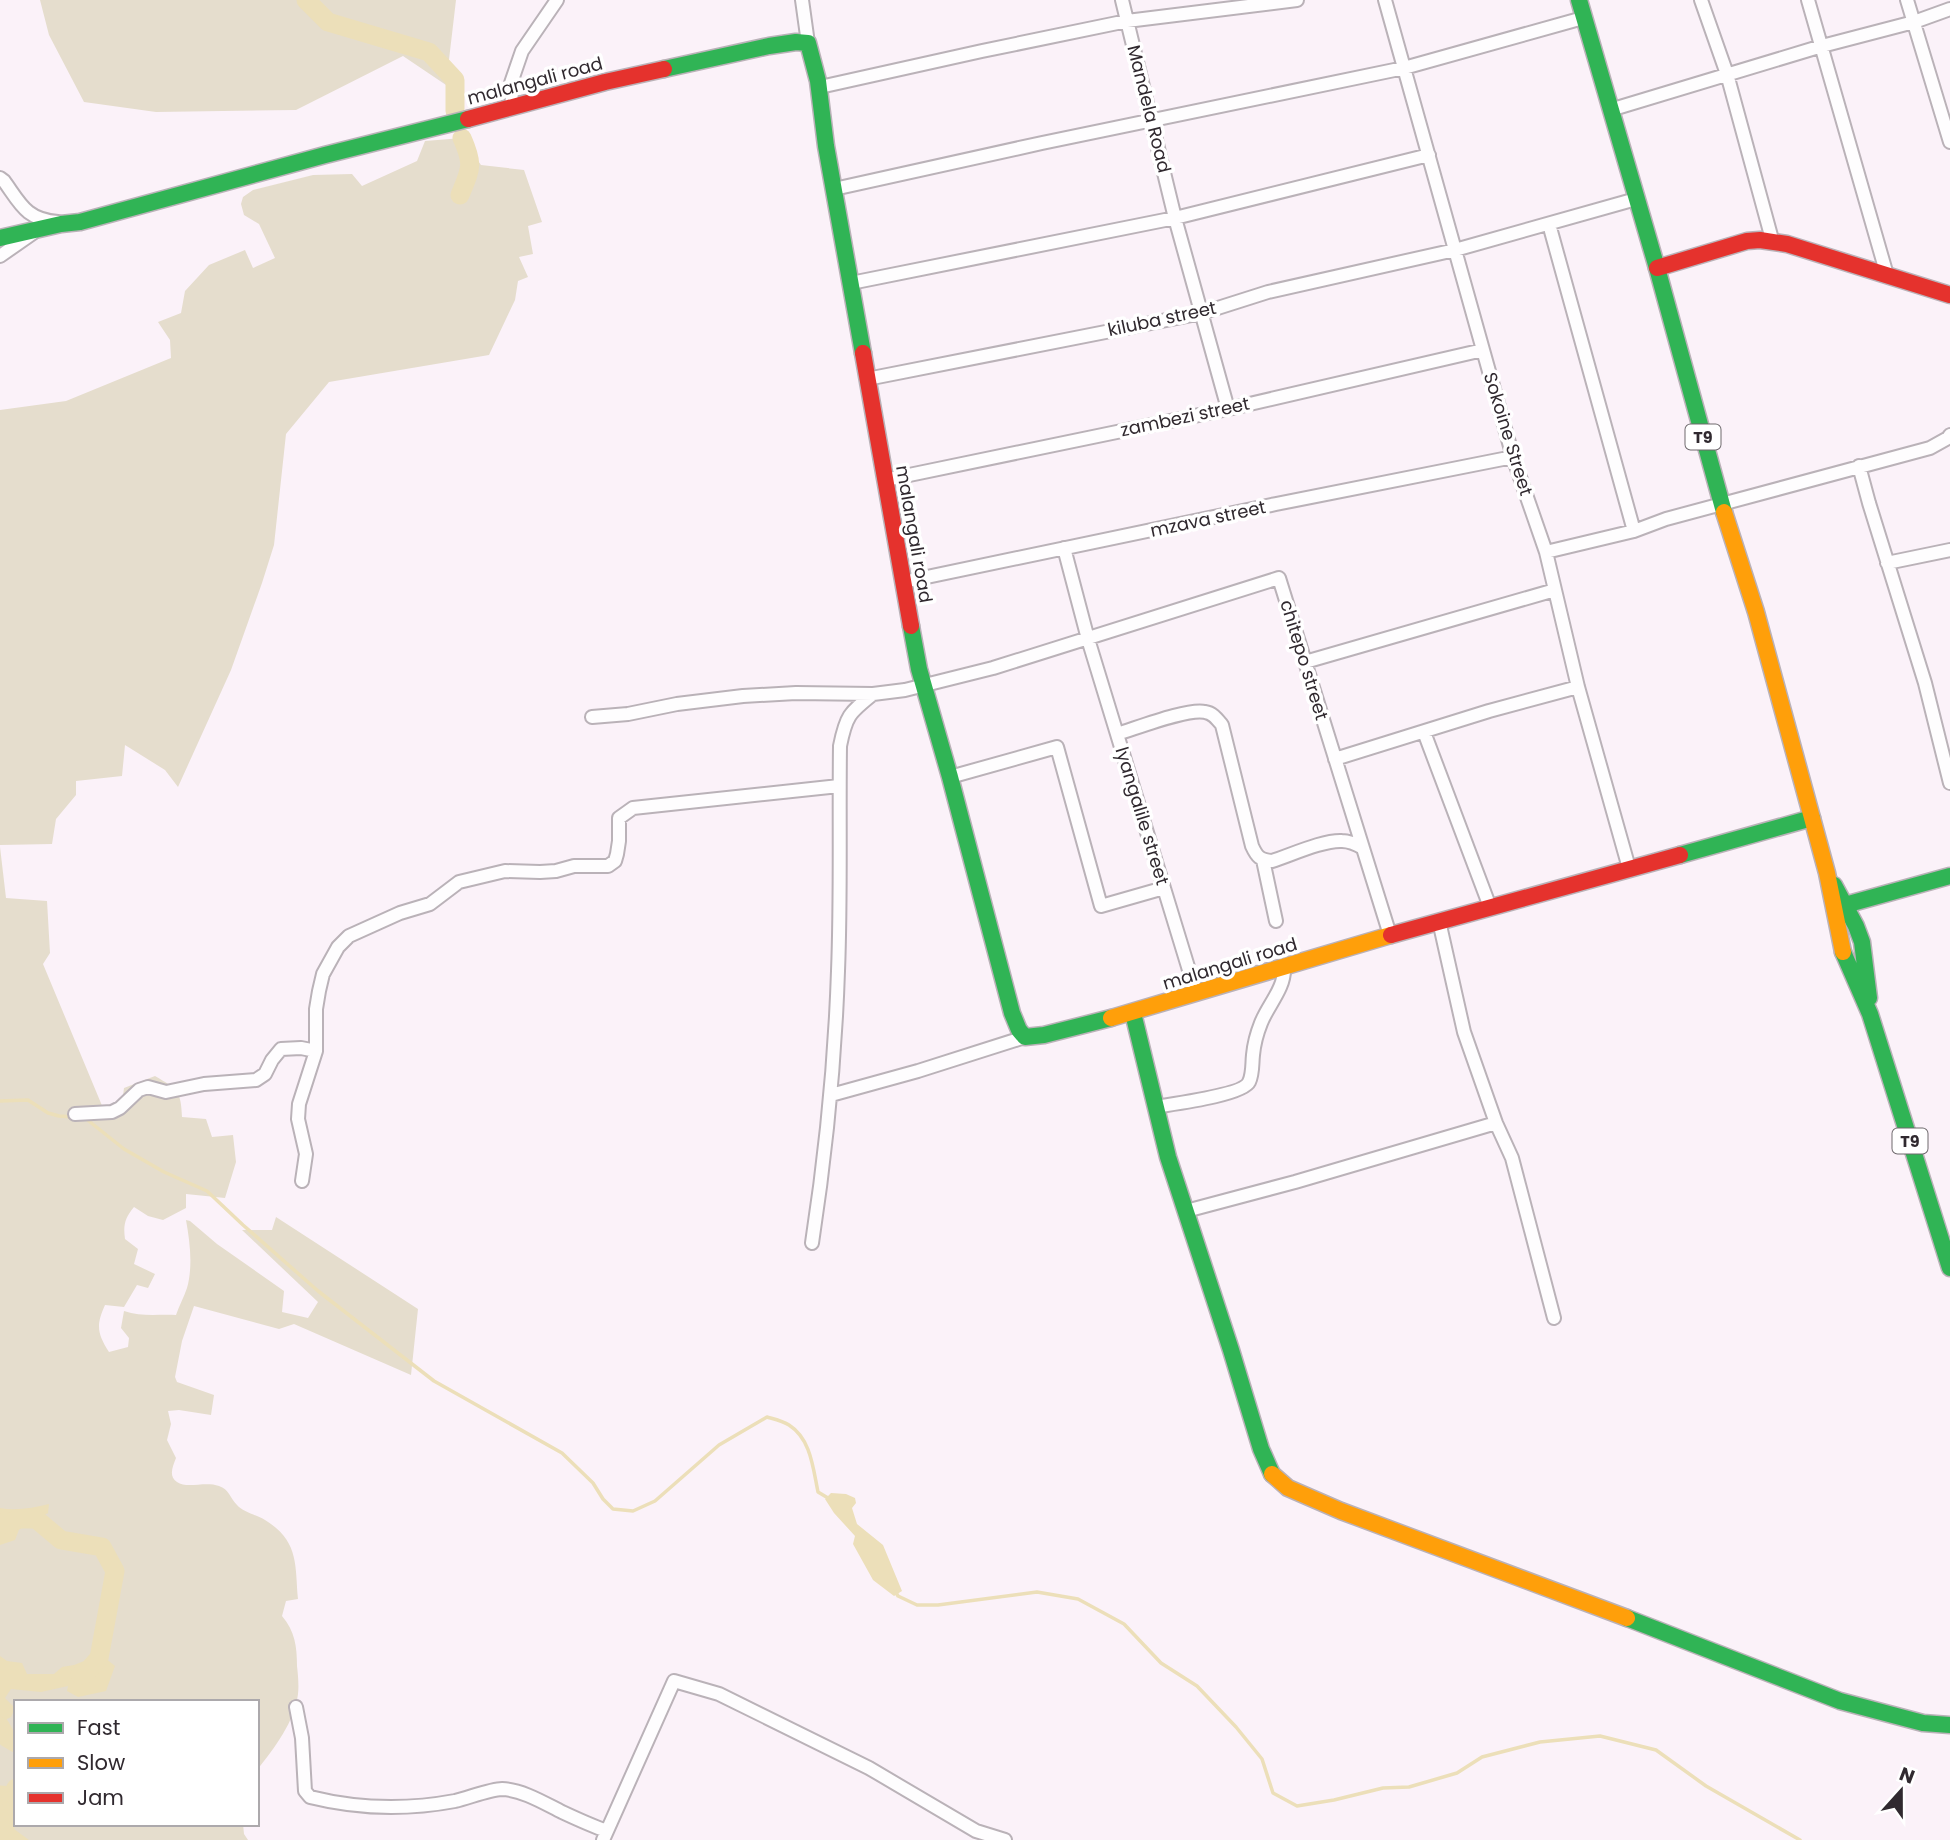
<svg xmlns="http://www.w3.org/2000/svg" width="1950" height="1840" font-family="Poppins,sans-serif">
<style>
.green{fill:#e5ddcd}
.water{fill:#ecdfb9}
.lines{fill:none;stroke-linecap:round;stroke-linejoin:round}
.stream{stroke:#ecdfb9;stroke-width:3.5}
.river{stroke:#ecdfb9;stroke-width:19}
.street-casing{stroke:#bab2b8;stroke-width:16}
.fast-casing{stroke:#bab2b8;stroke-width:19}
.slow-casing{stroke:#bab2b8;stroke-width:19}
.jam-casing{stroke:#bab2b8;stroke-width:19}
.street{stroke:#fefdfe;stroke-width:12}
.fast{stroke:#30b455;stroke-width:16}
.slow{stroke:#ff9f0a;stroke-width:16}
.jam{stroke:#e5322d;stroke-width:16}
.labels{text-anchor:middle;stroke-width:7;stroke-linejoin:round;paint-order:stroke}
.shield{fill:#fff;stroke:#6e696d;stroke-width:2}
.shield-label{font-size:16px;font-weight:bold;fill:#30292f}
.street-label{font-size:18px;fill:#30292f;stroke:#fff}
</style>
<rect width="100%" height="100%" fill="#fbf2f9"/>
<path class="green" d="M40,0H456L446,85L403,56L296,110L156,112L84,102L49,35Z
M462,138L481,165L524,170L542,222L528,226L533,254L519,257L528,277L518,281L515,300L489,355L329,382L286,434L274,545L262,583L231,670L178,787L165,770L125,745L122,776L76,781V795L56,819L52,844L0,845V410L66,401L171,358L170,340L158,322L181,313L185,291L209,265L245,250L253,268L275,258L259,224L244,215L241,204L243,197L253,190L313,175L352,174L362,186L417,161L425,141Z
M0,847L6,898L47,901L50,953L43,964L103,1108L122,1103L124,1088L155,1076C177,1089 181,1090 182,1117L206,1119L212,1137L233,1135L236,1162L225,1198L186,1194V1208L163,1220L148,1216L134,1207C125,1218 123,1225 125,1239L138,1249L134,1264L155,1274L148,1288L137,1285L124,1307L105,1305C96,1325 97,1333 109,1352L128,1347L129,1338L121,1328L124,1311C141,1317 158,1314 176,1315C179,1306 184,1297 187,1288C193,1267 190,1242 186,1220L190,1221L217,1244L284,1291L282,1312L308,1318L318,1302L242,1230H272L276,1217L418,1309L411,1375L294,1324L279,1329L194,1306L182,1341L175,1377L177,1382L214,1395L211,1415L179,1410L168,1411L171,1424L167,1440L176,1458C173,1466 168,1476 177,1482C187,1489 205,1481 219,1486C229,1489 230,1498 237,1505C243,1512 257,1515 265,1520C299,1541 295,1564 298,1599L286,1601L282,1616C295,1631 297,1647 297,1666C298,1675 299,1685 298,1694C295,1721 274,1749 257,1770V1702H16V1824H243L244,1834L248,1840H0Z"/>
<path class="water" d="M831,1493L846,1494L855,1498L856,1503L852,1508L857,1524L883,1545L902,1591L894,1596L873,1580L853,1544L855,1536L834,1513L825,1499Z
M49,1504L48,1513L20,1527L15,1540L0,1545V1508C16,1511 33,1508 49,1504Z
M0,1656L7,1661L22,1663L27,1674H54L62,1667L74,1665L92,1658H105L115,1666L106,1691L78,1697L67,1691L68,1686L41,1692L11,1689L5,1698L15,1708L11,1717L1,1722L0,1727Z
M8,1788L16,1796V1824L14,1829L29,1840H0V1790Z"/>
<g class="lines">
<path class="stream" d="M0,1101L28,1100L48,1113L59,1116L74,1117
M85,1118L124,1149L164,1172L207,1191L243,1225L318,1291L434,1381L562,1453L593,1483L603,1499L613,1509L633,1511L655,1501L719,1445L767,1417C774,1419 783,1421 789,1425C811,1439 813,1468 818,1492L828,1498
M895,1591L898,1596L917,1605H938L1037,1592L1078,1599L1124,1624L1161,1663L1197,1686L1236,1727L1262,1759L1273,1793L1297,1806L1334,1800L1383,1788L1409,1787L1457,1773L1482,1757L1540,1742L1600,1736L1656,1750L1706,1786L1800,1840"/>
<path class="river" d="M306,0L328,22L429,52L455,80V111
M460,195C471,168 474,165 462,138
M0,1523L6,1524L20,1519H36L61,1540L102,1547L115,1571L99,1658L85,1674L80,1675
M0,1726L6,1737L16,1743
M0,1795L12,1796L16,1788"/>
<defs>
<path id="street" d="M802,0L808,43
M1122,0L1175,218L1228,409
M1385,0L1513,457L1546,552L1578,687L1629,868
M1701,0L1727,74L1773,243
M1808,0L1887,275
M1907,0L1950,142
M820,87L982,51L1127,21L1297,0
M512,108L511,83L522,51L557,0
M1610,110L1822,46L1914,22L1950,9
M0,178L4,181C20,203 26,220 58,222
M834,189L1042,143L1404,68L1583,18
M1549,224L1634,531
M0,256L33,233
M851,283L1175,218L1429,155
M867,379L1202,313L1268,292L1455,250L1636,199
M1859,466L1869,503L1925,683L1950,783
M885,480L1228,409L1483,350
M1064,548L1088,639L1196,993
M1546,552L1634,531L1666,519L1930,448L1948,438L1950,435
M1887,563L1950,550
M903,582L1276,504L1513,457
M1305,662L1555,590
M592,717L628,714L677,704L743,696L796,693L873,694L905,690L993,668L1279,578L1390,935
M1424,732L1490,907
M1117,734C1137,728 1188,708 1205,712C1213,713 1217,719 1222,725L1252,846C1257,857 1260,860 1272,861C1291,855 1323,840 1342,841C1349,841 1356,844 1363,848
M1335,759L1489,711L1578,687
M950,777L1057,747L1101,906L1164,888
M1263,860L1276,921
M1439,921L1464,1032L1496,1123L1512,1158L1554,1318
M831,1095L918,1071L1025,1037
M1155,1107C1172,1104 1243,1095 1249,1082C1253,1074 1252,1064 1253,1055C1254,1044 1257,1033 1261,1023C1268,1005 1285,988 1284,968
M75,1114L112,1112L120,1108L139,1090L148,1087L166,1092L204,1084L256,1080L265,1074L272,1060L281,1049L301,1048L316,1051
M302,1181L306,1154L298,1119L299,1104L316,1051V1009L319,991L323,974L338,947L349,936L400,913L430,904L459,882L505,871L540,872L556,871L574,866H608L615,861L617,854L619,841V818L633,808L839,786
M1186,1211L1295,1182L1496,1123
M812,1243C826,1152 835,1062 838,971C841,896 839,821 840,746C846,716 849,713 873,694
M296,1707L302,1738L305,1791L310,1797C358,1809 407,1810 455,1801C468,1798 491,1789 502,1789C523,1790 544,1803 562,1812C577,1819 592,1826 607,1831
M603,1840L674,1681L719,1694L869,1768L976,1831L1005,1840"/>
<path id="fast" d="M1579,0L1657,268L1724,512
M664,69L769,46L796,42L808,43L818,81L826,146L863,353
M0,238L61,224L80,222L325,155L468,119
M911,626L919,669L950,777L1012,1013L1019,1030L1025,1037L1044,1035L1111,1018
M1680,855L1812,818
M1834,885L1856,926L1862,942L1869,998
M1845,905L1950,876
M1843,952L1870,1014L1950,1268
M1133,1013L1168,1157L1231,1350L1261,1449L1272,1474
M1627,1618L1840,1701L1923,1723L1950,1725"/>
<path id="slow" d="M1724,512L1756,612L1827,873L1843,952
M1111,1018L1391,935
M1272,1474L1288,1488L1341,1511L1627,1618"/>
<path id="jam" d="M468,119L605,82L664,69
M1657,268L1747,241L1760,240L1787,244L1950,295
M863,353L911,626
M1391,935L1680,855"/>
</defs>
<use href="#street" class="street-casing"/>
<use href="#fast" class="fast-casing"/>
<use href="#slow" class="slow-casing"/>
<use href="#jam" class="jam-casing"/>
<use href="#street" class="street"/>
<use href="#fast" class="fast"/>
<use href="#slow" class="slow"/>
<use href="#jam" class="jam"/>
</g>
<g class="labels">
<g class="shield">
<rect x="1685.5" y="424.5" width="35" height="25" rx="5"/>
<rect x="1892.5" y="1128.5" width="35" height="25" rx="5"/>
</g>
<g class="shield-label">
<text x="1703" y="443">T9</text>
<text x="1910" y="1147">T9</text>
</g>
<g class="street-label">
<text transform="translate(535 81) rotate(-15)" y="6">malangali road</text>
<text transform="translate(1149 109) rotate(76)" y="6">Mandela Road</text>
<text transform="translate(1162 319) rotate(-12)" y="6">kiluba street</text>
<text transform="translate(1185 417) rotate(-12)" y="6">zambezi street</text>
<text transform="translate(1508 434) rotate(73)" y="6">Sokoine Street</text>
<text transform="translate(1208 519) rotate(-12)" y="6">mzava street</text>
<text transform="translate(914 534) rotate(80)" y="6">malangali road</text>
<text transform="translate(1304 660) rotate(73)" y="6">chitepo street</text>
<text transform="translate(1142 816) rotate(73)" y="6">lyangalile street</text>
<text transform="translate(1230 964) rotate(-17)" y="6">malangali road</text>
</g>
</g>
<rect x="14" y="1700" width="245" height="126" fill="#ffffff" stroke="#aca9ac" stroke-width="2"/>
<rect x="28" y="1723" width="35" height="10" fill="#30b455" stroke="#aca9ac" stroke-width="2"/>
<text x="77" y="1735" font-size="21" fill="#30292f">Fast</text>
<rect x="28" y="1758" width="35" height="10" fill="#ff9f0a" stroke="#aca9ac" stroke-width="2"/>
<text x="77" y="1770" font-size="21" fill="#30292f">Slow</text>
<rect x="28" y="1793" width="35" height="10" fill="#e5322d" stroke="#aca9ac" stroke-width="2"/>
<text x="77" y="1805" font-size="21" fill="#30292f">Jam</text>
<g transform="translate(1901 1791) rotate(21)" stroke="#ffffff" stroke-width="5" paint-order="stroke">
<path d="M0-5L12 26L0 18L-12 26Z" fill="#30292f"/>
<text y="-10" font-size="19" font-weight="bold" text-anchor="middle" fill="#30292f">N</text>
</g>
</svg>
